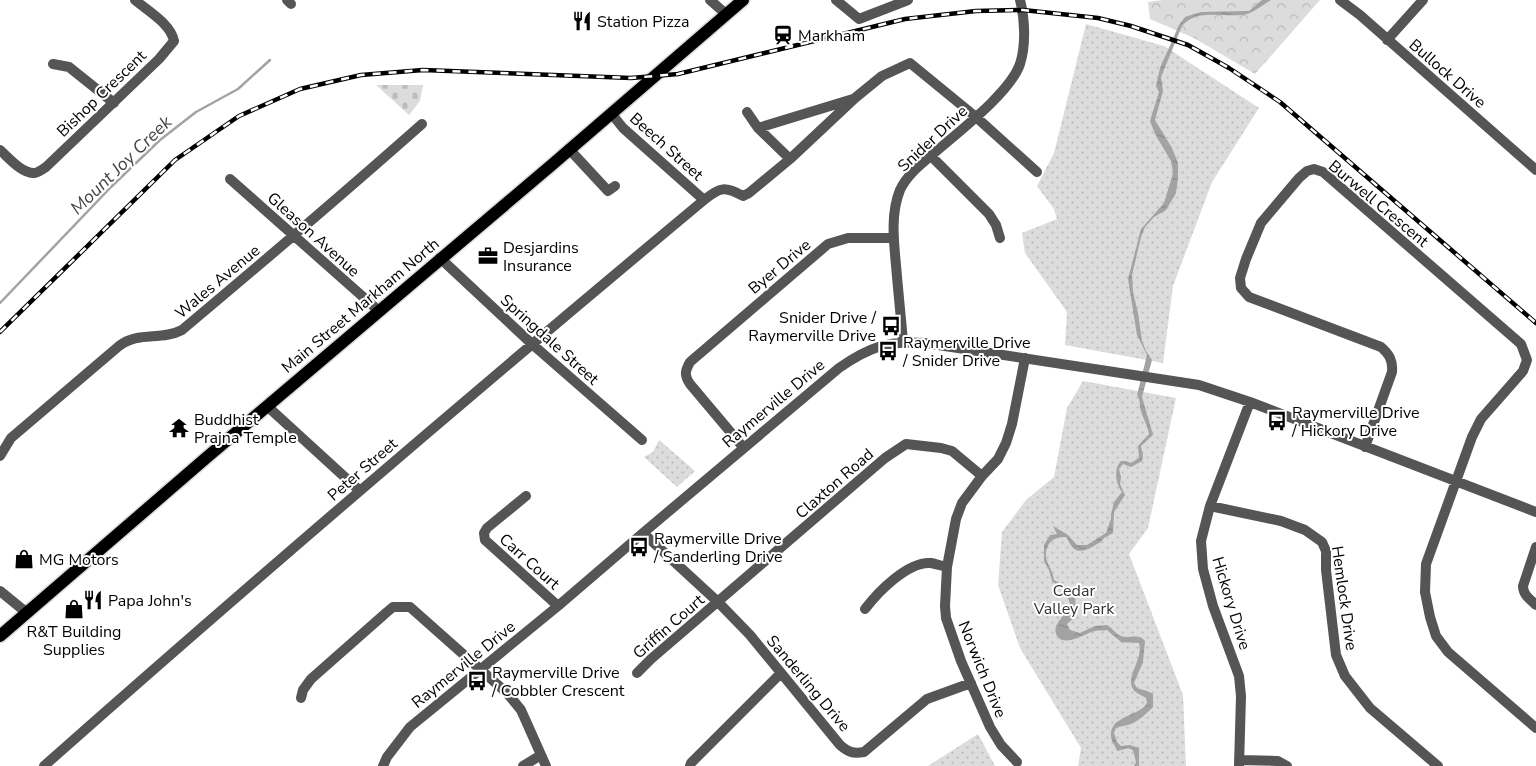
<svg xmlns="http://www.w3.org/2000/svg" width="1536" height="766" font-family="'Nunito Sans',sans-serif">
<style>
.forest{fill:url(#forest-crowns)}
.cemetery{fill:url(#cemetery-stones)}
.park{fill:url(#park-dots)}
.water{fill:url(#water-ripples)}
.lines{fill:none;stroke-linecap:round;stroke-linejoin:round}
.stream{stroke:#a3a3a3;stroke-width:2.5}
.major-casing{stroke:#dbdbdb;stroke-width:15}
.minor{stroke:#555;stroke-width:10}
.major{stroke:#000;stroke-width:12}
.rail-casing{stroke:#000;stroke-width:4.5}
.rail{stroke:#fff;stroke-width:2.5;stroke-dasharray:8;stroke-linecap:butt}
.labels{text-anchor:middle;stroke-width:4;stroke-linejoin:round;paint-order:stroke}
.poi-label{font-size:16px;fill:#000;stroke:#fff;text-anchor:start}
.street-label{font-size:16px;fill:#000;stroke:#fff}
.park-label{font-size:16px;fill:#333;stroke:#fff}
.water-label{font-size:18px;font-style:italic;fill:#444;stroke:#fff}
</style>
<defs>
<pattern id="forest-crowns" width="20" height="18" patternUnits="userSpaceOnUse" patternTransform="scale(1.25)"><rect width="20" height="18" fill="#dcdcdc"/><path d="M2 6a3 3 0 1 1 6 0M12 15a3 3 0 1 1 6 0" fill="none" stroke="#bbb"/></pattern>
<pattern id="cemetery-stones" width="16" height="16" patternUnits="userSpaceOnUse" patternTransform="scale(1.25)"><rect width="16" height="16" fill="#dcdcdc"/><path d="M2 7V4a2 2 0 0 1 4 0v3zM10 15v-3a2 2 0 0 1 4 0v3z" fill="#bbb"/></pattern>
<pattern id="park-dots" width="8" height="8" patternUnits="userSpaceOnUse" patternTransform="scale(1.25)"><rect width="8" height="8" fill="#dcdcdc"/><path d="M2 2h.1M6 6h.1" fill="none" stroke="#bbb" stroke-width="1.8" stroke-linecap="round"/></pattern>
<pattern id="water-ripples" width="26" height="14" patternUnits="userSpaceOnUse" patternTransform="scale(1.25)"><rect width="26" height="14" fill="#a3a3a3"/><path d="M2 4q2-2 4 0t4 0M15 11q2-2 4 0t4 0" fill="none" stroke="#8b8b8b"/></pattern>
</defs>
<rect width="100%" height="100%" fill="#fff"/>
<path class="forest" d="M1162,0H1320L1255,74L1194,38L1150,19L1148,2Z"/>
<path class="cemetery" d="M376,85H423L420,101L409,115Z"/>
<path class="park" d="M1086,24L1164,46L1259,108L1212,182L1173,286L1163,363L1065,345L1067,312L1025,253L1022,233L1057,219L1054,209L1037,186L1054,153Z
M1083,381L1176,398L1148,528L1129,554L1183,695L1186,766H1078L1081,748L1020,648L998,585L1002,532L1026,500L1054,477L1067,408Z
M659,440L695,471L677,487L644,457L653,452Z
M978,734L995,766H928Z"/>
<path class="water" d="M1262,0H1271C1266,3 1252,13 1247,14C1226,19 1198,7 1182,26L1161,77L1163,91L1155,120L1172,148L1178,163V178L1176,193L1166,210L1154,217L1145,227L1141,237L1132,275L1133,292L1138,313L1142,341L1146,351L1152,360L1142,397L1153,435L1141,446L1143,456L1142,461L1131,467L1123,464L1119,469L1121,477L1120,484L1125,495L1114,512L1113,533L1104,538L1101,542C1094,545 1082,556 1073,548C1070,545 1069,541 1066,537C1053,536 1045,544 1046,557C1047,564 1053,571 1054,580L1067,587L1075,597L1076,611L1074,618L1067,624L1070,630L1080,633L1095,626L1107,625C1112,628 1115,633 1121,636C1129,639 1139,633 1145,641L1143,662L1134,683L1137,688L1147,691L1153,694V707C1146,714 1138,722 1128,725C1124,726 1121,726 1116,728L1114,733L1117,742L1121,746L1130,745L1139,748V766H1134L1136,762L1133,750L1128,748L1117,751C1115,745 1111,741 1111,736C1109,716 1140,716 1147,703L1146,698C1142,695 1135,693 1133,689C1125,676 1144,659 1139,643L1121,642L1107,630C1103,631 1098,630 1095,631C1085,633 1066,647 1058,637C1055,634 1055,630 1056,626C1060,618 1067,613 1070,603L1065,591L1052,581L1049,570L1044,561V545L1050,535L1057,534L1053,526L1068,535L1077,545H1087L1106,533L1111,519V515L1114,502L1122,492C1116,484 1113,469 1121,461H1126L1131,463L1139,458L1138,446L1149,434C1148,425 1143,419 1141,411C1139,405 1141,401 1137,395L1147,355L1137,335L1128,279L1141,229L1164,203L1173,173L1171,161L1155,134L1150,121L1159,92L1156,86L1160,68L1179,25L1185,17L1201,12L1249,11Z"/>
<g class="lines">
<path class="stream" d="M0,303L111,187L160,140L196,112L238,89L270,60"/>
<defs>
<path id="major" d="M0,636L206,458L554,163L743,0"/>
</defs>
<use href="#major" class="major-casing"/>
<path class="minor" d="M287,0L291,4
M710,0L726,14
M836,0L859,19L908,0
M1340,0L1360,15L1536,170
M1387,40L1423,0
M53,64L69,67L114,103
M747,112L758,128L790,159
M611,113L623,128L704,200
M758,128L853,99
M569,149L608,191L615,186
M0,150C8,157 22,174 35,173C39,172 43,169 46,167L159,59L174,41C171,24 148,11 135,0
M931,156L989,214L996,225L1000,238
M230,179L379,311
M440,258L532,344L642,440
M903,341C901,320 899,298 897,277C895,249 889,217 900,190C907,175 921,164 933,154C957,133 1010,93 1020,64C1026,45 1025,19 1020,0
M267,406L360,491
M743,447L690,384C684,375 685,371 690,362L828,244L848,238H894
M1365,447L1392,372C1393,360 1389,354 1381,347L1249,297L1241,288L1240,278L1246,259L1261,223L1299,178L1307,171L1314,169L1323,172L1521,344L1527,360L1523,371L1481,419L1472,437L1426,564L1425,592L1430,617L1436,636L1448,652L1536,728
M0,456L11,438L119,346C138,331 161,341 182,330C263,262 343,194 422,124
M526,496L487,528L484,533L485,540L558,606
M1210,506L1281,521L1305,530L1322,542L1326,551V570L1336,655L1345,676L1370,708L1438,766
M643,533L718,602L750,635L840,745C848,752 853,754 864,752L927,699L971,683
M1536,547L1523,586C1523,595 1530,599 1536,605
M0,591L27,613
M865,609C878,592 908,561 931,563C936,564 942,566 947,567
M637,673L651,659L885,458L906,444L941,448L952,451L982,476
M301,698L303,690L311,679L387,612L393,607H410L508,694L521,710L546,766
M1239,760L1278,761L1287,766
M1017,762L1001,745L990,727L961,661L946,618L945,606L947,567L956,519L962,503L982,476L998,459L1006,443L1012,424L1025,358
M44,766C261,574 482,385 704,200C720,187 725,186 743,196L749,193L790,159L855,98L882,76L910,63L976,117L1037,172
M383,766L387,757L410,727L558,606L643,533L839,368C869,347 889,340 925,343L1199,385L1250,402L1536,512
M523,766L541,755
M690,766L691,763L781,673
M1239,766L1241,696L1239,676L1213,606L1203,569L1201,541L1210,506L1250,402"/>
<use href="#major" class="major"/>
<defs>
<path id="rail" d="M0,332L175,160L239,116L300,89L361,75L423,70L631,78L678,74L905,19L976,11L1023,10L1098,18L1131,26L1188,45L1229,68L1280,102L1536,323"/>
</defs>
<use href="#rail" class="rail-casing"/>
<use href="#rail" class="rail"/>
</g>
<defs>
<symbol id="restaurant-bare" viewBox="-9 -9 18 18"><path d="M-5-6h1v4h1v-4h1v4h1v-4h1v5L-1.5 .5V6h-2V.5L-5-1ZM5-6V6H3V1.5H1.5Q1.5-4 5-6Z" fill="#000" stroke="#fff" stroke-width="2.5" paint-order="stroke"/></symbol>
<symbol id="station-bare" viewBox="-9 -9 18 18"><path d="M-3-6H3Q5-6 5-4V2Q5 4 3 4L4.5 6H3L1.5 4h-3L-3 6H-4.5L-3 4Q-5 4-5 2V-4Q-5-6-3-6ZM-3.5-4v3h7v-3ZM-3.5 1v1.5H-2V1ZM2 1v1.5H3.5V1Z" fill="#000" stroke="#fff" stroke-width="2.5" paint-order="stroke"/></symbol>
<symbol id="office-bare" viewBox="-9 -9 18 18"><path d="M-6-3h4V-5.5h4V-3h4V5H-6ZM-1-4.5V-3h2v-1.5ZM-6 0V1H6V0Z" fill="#000" stroke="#fff" stroke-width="2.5" paint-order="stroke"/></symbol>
<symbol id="bus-bare" viewBox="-9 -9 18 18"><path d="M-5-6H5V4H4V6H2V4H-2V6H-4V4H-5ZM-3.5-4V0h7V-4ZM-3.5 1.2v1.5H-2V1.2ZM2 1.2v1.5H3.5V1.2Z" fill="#000" stroke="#fff" stroke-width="2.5" paint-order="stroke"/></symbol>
<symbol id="temple-bare" viewBox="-9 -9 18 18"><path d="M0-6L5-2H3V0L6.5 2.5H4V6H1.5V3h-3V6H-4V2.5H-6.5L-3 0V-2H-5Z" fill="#000" stroke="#fff" stroke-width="2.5" paint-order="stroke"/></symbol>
<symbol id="shop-bare" viewBox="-9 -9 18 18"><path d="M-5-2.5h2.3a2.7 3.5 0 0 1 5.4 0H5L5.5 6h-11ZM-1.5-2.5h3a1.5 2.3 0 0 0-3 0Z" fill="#000" stroke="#fff" stroke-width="2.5" paint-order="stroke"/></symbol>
</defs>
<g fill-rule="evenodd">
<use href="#restaurant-bare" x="568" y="7" width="28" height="28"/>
<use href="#station-bare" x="769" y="21" width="28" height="28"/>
<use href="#office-bare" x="474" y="242" width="28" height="28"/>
<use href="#bus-bare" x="877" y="312" width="28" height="28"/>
<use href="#bus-bare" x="874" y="337" width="28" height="28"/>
<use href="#bus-bare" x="1263" y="407" width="28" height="28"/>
<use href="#temple-bare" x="165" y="414" width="28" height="28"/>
<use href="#bus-bare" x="625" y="533" width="28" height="28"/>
<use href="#shop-bare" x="10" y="545" width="28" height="28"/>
<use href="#restaurant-bare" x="79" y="586" width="28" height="28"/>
<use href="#shop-bare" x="60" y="595" width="28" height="28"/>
<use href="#bus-bare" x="463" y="667" width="28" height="28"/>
</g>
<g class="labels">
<g class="poi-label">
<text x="597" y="27">Station Pizza</text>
<text x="798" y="41">Markham</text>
<text x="503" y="253">Desjardins<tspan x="503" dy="18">Insurance</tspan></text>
<text x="876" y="323" text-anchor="end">Snider Drive /<tspan x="876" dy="18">Raymerville Drive</tspan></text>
<text x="903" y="348">Raymerville Drive<tspan x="903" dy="18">/ Snider Drive</tspan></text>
<text x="1292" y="418">Raymerville Drive<tspan x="1292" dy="18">/ Hickory Drive</tspan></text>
<text x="194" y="425">Buddhist<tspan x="194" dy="18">Prajna Temple</tspan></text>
<text x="654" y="544">Raymerville Drive<tspan x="654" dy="18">/ Sanderling Drive</tspan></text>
<text x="39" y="565">MG Motors</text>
<text x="108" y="606">Papa John's</text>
<text x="74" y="637" text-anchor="middle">R&amp;T Building<tspan x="74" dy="18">Supplies</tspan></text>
<text x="492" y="678">Raymerville Drive<tspan x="492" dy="18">/ Cobbler Crescent</tspan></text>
</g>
<g class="street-label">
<text transform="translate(1448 73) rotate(41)" y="6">Bullock Drive</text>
<text transform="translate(101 93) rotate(-44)" y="6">Bishop Crescent</text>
<text transform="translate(932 138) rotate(-43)" y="6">Snider Drive</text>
<text transform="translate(667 146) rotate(42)" y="6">Beech Street</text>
<text transform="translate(1379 203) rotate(40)" y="6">Burwell Crescent</text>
<text transform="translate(314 234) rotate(42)" y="6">Gleason Avenue</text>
<text transform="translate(779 266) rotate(-40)" y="6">Byer Drive</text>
<text transform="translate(217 281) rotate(-40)" y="6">Wales Avenue</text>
<text transform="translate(360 305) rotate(-40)" y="6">Main Street Markham North</text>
<text transform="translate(550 339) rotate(42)" y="6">Springdale Street</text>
<text transform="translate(773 403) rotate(-40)" y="6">Raymerville Drive</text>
<text transform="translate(362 469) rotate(-41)" y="6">Peter Street</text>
<text transform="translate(834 483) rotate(-41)" y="6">Claxton Road</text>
<text transform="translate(530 561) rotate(42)" y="6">Carr Court</text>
<text transform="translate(1345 598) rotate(82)" y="6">Hemlock Drive</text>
<text transform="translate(1232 603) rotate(73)" y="6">Hickory Drive</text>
<text transform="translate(668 626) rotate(-41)" y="6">Griffin Court</text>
<text transform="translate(463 664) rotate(-39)" y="6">Raymerville Drive</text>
<text transform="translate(983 669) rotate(68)" y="6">Norwich Drive</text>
<text transform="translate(809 683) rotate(50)" y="6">Sanderling Drive</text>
</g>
<g class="park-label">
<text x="1074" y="596">Cedar<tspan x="1074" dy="18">Valley Park</tspan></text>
</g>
<g class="water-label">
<text transform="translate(121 165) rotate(-44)" y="6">Mount Joy Creek</text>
</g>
</g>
</svg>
